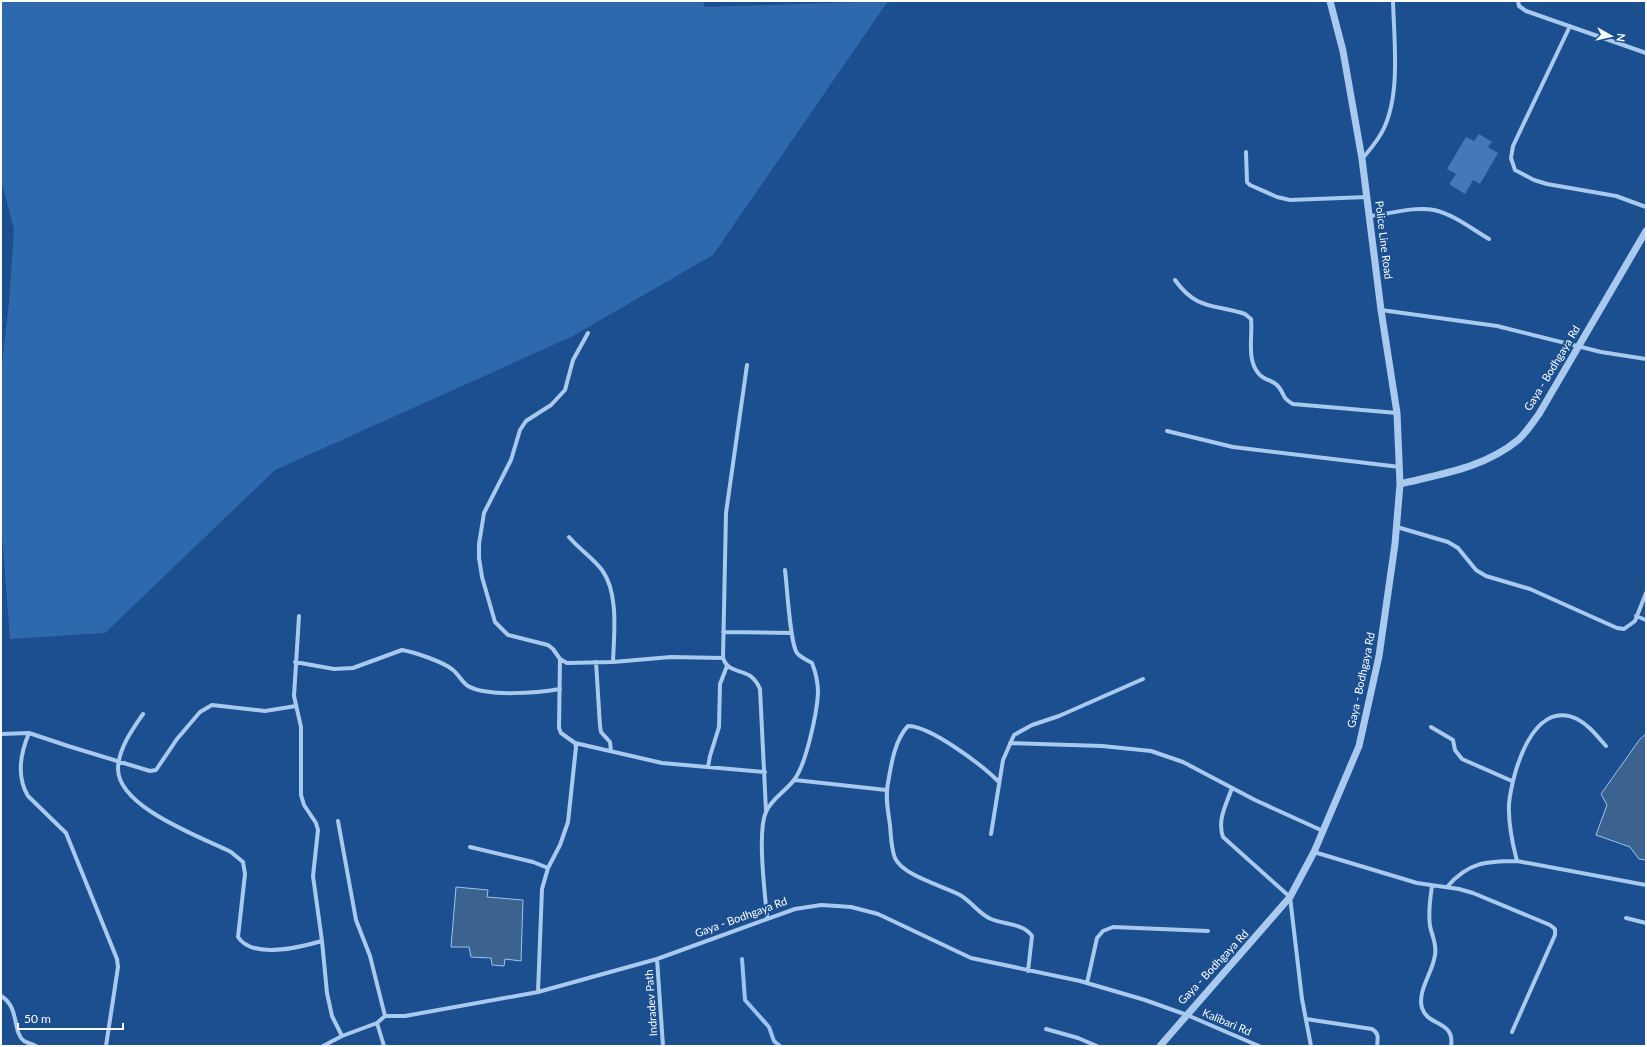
<svg xmlns="http://www.w3.org/2000/svg" width="1647" height="1047" font-family="Lato,sans-serif">
<style>
.green{fill:#2e69ad}
.water{fill:#3c6290;stroke:#9cc4f0}
.lines{fill:none;stroke-linecap:round;stroke-linejoin:round}
.stream{stroke:#9cc4f0;stroke-width:4}
.building{fill:#4478b7}
.minor{stroke:#a9c9ee;stroke-width:4}
.tertiary{stroke:#a9c9ee;stroke-width:7}
.labels{text-anchor:middle;stroke-width:4;stroke-linejoin:round;paint-order:stroke}
.street-label{font-size:11px;fill:#fff;stroke:#1b4f8f}
</style>
<rect width="100%" height="100%" fill="#1b4f8f"/>
<path class="green" d="M1,1H703L705,7L888,1L713,255L571,337L275,470L105,633L10,639L1,522V371L9,303L14,229L1,180Z"/>
<path class="water" d="M1646,734V860L1639,859L1630,847L1596,835L1607,805L1601,794L1640,739Z
M456,887L488,890L487,897L523,900L521,961L505,959L504,966L492,965L491,958L471,957L469,947H451Z"/>
<g class="lines">
<path class="stream" d="M742,959L745,1000L769,1027L774,1041L780,1046"/>
</g>
<path class="building" d="M1479,134L1492,142L1488,147L1498,153L1480,184L1473,180L1465,194L1449,184L1456,174L1447,169L1466,137L1474,141Z"/>
<g class="lines">
<path class="minor" d="M1518,1L1519,6L1526,11L1646,53
M1570,26L1513,146L1511,158L1515,170L1534,180L1547,184L1616,196L1646,207
M1246,152L1247,182L1250,185L1277,197L1290,200L1367,197
M1362,159C1368,152 1374,145 1379,137C1402,102 1394,42 1393,1
M1370,216C1390,214 1414,206 1434,210C1453,214 1472,229 1489,239
M1175,280C1196,310 1214,304 1245,314L1251,319C1253,336 1246,360 1259,374C1264,380 1272,380 1277,385C1285,393 1281,398 1293,404L1397,413
M1381,310L1497,326L1601,352L1646,359
M588,333L573,360L565,390L551,405L526,421L520,430L511,460L484,513L479,544V558L482,577L495,622L508,635L548,645L553,649L560,659L567,663L613,662L671,657L723,658
M747,365L726,513L723,658C730,678 750,664 760,689L766,811
M1167,431L1233,447L1400,467
M1397,527L1448,542L1458,548L1476,570L1486,576L1530,589L1617,628L1624,629L1635,621L1646,593
M569,537C579,549 593,558 602,570C619,593 614,634 613,662
M299,616L294,696L301,727V795L304,805L316,823L318,830L313,876L322,941L327,993L332,1016L342,1036
M1636,616L1646,620
M723,632L791,633
M295,662L334,669L353,668L402,650C414,652 444,662 453,670C459,675 462,682 468,686C487,697 538,693 560,689
M596,662L600,726L601,732L610,742L611,751
M143,714C132,730 119,748 118,768C117,807 201,837 231,852L243,862L245,874L238,937C253,960 301,947 322,941
M1431,727L1453,740L1455,750L1462,759L1512,781
M29,733C21,752 16,776 28,796L66,833L117,959L118,967L106,1046
M1,734L29,733L68,746L150,771L156,770L177,739L200,712L212,705L265,711L296,706
M575,743L662,763L765,772
M1010,743L1102,746L1151,751L1183,762L1255,800L1323,831
M708,767L710,756L719,727L720,684L727,666
M795,780L886,790
M999,782C983,766 931,726 908,726C895,739 891,765 888,783C885,796 888,811 890,825C891,836 891,848 895,858C903,876 944,886 960,895C972,902 979,914 991,919C1005,925 1023,923 1032,936L1028,971
M1232,788C1226,805 1217,820 1223,837L1290,897L1302,999L1311,1046
M338,821L356,920L370,956L385,1016
M991,834L1003,760L1014,735L1032,725L1059,716L1143,679
M470,847L533,862L548,868
M1314,852L1417,883L1459,889L1473,893L1550,925L1555,929V935L1512,1032
M1517,861C1512,842 1508,824 1509,804C1512,774 1532,698 1577,719C1589,725 1597,736 1606,746
M1432,886C1430,899 1428,912 1430,926C1432,936 1437,944 1435,955C1433,972 1417,991 1422,1008C1428,1027 1455,1020 1451,1046
M1447,887C1468,862 1487,861 1517,861L1646,885
M767,917C765,893 757,832 766,812C771,799 786,791 794,780C806,765 817,713 818,693C818,683 816,673 812,663C807,660 800,657 797,653C790,644 787,585 785,570
M1626,918L1646,923
M657,959L663,1046
M1087,983L1097,938L1103,931L1113,927L1208,931
M538,992L542,889L548,868L560,845L568,822L576,747L575,743L561,733L559,728L560,659
M1,996C20,1007 12,1032 24,1041C27,1043 32,1044 36,1046
M1306,1019L1372,1029C1379,1033 1378,1038 1377,1046
M377,1023L384,1046
M1046,1029L1078,1038L1097,1046
M323,1046L342,1036L377,1023L385,1016H405L538,992L657,959L795,909L821,905L837,906L851,907L878,914L971,958L1080,981L1145,1000L1187,1015L1259,1046"/>
<path class="tertiary" d="M1400,484C1441,474 1484,468 1518,440C1526,433 1533,422 1539,414L1646,231
M1160,1046L1290,897L1314,852L1359,746L1379,656L1395,544L1400,484L1397,413L1381,310L1362,159L1343,51L1330,1"/>
</g>
<g class="labels">
<g class="street-label">
<text transform="translate(1384 240) rotate(83)" y="4">Police Line Road</text>
<text transform="translate(1552 368) rotate(-59)" y="4">Gaya - Bodhgaya Rd</text>
<text transform="translate(1361 680) rotate(-78)" y="4">Gaya - Bodhgaya Rd</text>
<text transform="translate(741 917) rotate(-20)" y="4">Gaya - Bodhgaya Rd</text>
<text transform="translate(1213 967) rotate(-47)" y="4">Gaya - Bodhgaya Rd</text>
<text transform="translate(651 1003) rotate(-94)" y="4">Indradev Path</text>
<text transform="translate(1227 1022) rotate(23)" y="4">Kalibari Rd</text>
</g>
</g>
<rect width="1647" height="1047" fill="none" stroke="#ffffff" stroke-width="4"/>
<g transform="translate(1611 36) rotate(98)" stroke="#1b4f8f" stroke-width="3" paint-order="stroke">
<path d="M0-3L7 15L0 10L-7 15Z" fill="#ffffff"/>
<text y="-6" font-size="11" font-weight="bold" text-anchor="middle" fill="#ffffff">N</text>
</g>
<path d="M18 1023v6h105v-6" fill="none" stroke="#ffffff" stroke-width="2"/>
<text x="24" y="1023" font-size="12" fill="#ffffff" stroke="#1b4f8f" stroke-width="3" paint-order="stroke">50 m</text>
</svg>
